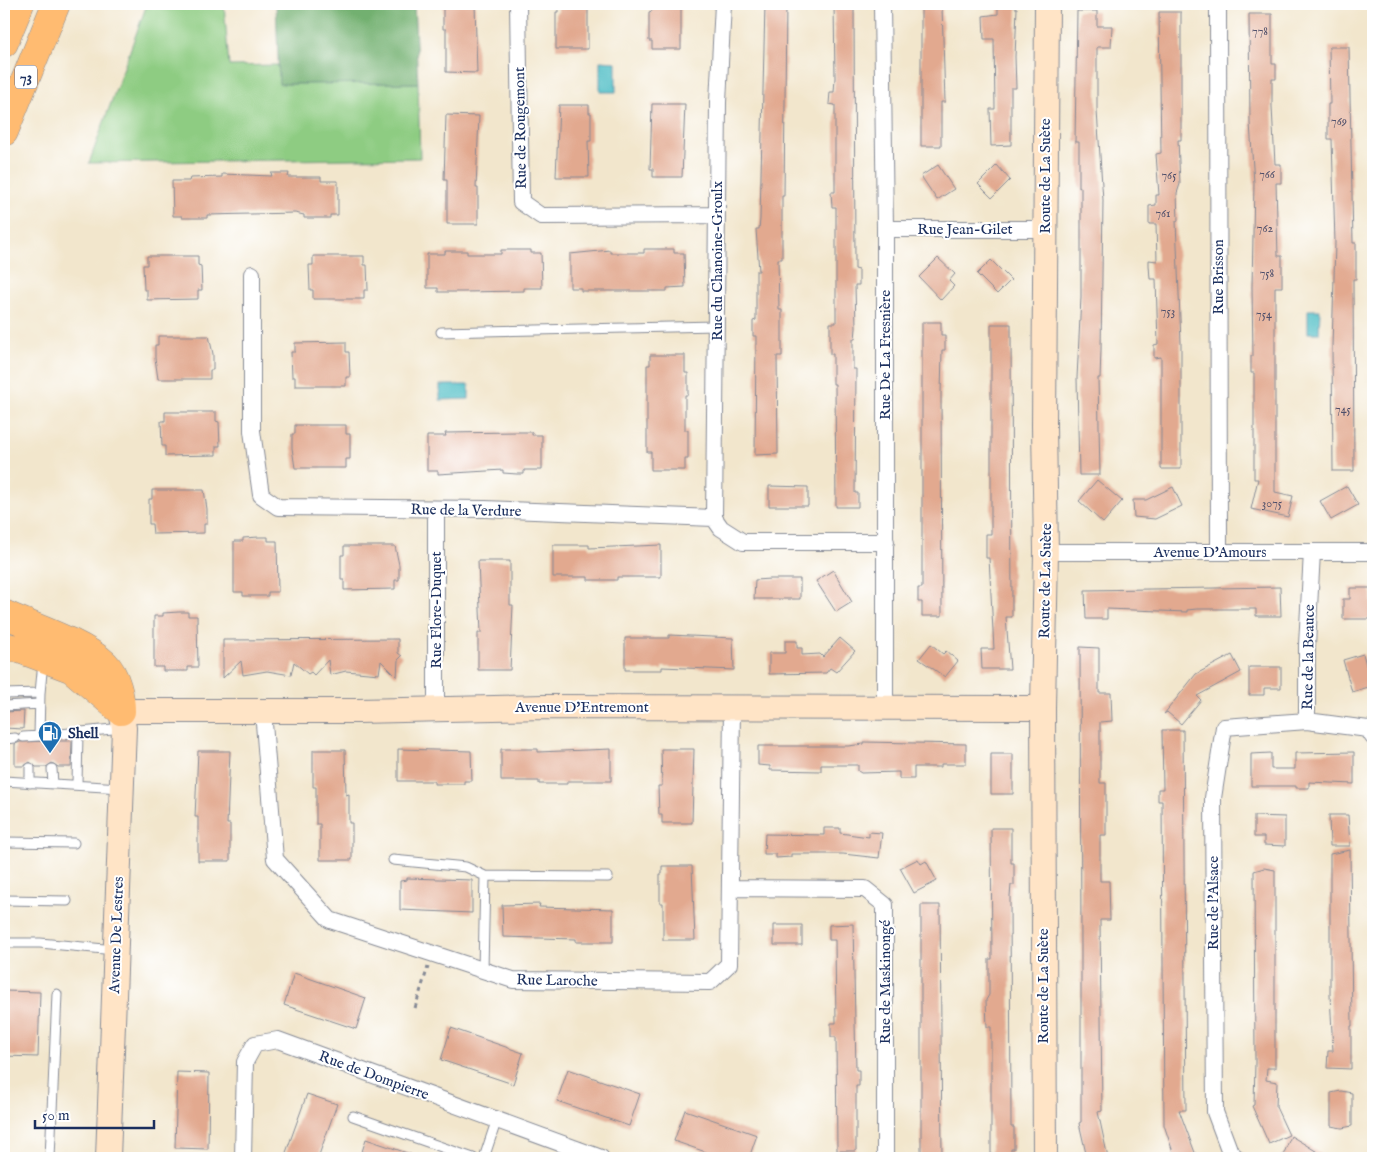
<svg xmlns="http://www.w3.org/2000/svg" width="1377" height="1162" font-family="'IM FELL English',serif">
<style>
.green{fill:#8ecc82;stroke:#547e70}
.forest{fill:#72b070;stroke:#467067}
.water{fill:#4ebdc5;stroke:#347692}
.building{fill:#e2a98f}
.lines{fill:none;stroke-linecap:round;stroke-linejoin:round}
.lane-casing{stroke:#868a95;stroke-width:11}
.street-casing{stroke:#868a95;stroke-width:18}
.secondary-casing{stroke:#868a95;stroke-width:26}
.highway-casing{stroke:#868a95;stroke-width:29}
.path{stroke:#868a95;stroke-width:3;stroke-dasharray:4 4;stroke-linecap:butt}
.lane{stroke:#fff;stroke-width:9}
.street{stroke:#fff;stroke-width:16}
.secondary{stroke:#ffe4c6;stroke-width:24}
.highway{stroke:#ffbb71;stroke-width:28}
.labels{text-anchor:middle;stroke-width:4;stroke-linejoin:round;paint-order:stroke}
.number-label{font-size:12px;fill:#4d4e6a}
.shield{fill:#fff;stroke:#5f6d8e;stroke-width:1}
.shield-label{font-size:14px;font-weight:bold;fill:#1b2f5e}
.street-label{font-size:15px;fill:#1b2f5e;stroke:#fff}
.poi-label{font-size:15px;font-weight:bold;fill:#1b2f5e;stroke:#fff;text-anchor:start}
</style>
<rect width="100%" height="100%" fill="#fff"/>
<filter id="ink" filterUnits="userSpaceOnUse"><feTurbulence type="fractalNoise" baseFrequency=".02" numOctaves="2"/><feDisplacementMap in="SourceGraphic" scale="10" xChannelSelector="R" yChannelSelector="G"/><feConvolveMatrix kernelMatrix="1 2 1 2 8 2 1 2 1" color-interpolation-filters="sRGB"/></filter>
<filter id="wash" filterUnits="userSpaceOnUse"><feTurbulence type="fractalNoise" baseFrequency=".0096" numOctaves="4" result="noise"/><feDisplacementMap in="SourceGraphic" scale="20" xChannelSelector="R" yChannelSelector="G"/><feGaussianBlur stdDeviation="1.12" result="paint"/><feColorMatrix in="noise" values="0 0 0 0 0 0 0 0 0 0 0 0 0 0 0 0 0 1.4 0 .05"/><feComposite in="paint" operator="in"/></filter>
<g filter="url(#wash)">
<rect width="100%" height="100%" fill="#f2e6cc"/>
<path class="green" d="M147,4H224L229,66L278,65L280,84L418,83L420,158L89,163Z"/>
<path class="forest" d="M276,4H414L418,83L279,84Z"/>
<path class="water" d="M600,61L616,62V92H600Z
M1308,310H1320L1319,333H1308Z
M440,385H469V399L440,400Z"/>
<g id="blocks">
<path class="building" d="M443,4H475L477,73L446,72V29H443Z
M558,4H588V49H556V12H558Z
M652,4H681V49H652V41H649V12L652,11Z
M765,4H786L784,196H782V259H778L779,310H782V356H777L778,454L755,455L756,336H753V321L756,320V271H759L756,229H759L760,219Z
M834,4H854L855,269L859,270V285H855L856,328L855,339H853V369H856L855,493H858V507H836L835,384H833V354H830V323H836V207H832L831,192H835V105L829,104L830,92H834L835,78Z
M998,4H1014L1015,8H1017L1015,57L1016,88H1011V145L991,146L990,109H995L994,39H984L983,16L998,14Z
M921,7H942L945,102H941V146H921Z
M1077,11H1097V26H1112L1111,47H1097V111L1103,200L1101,350L1100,378H1098L1100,475H1079L1077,378L1081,297V187L1079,188V142H1075Z
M1159,12H1181V140H1178L1180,184L1177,193L1178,221H1176L1181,343V469H1161V357L1154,358V345L1158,344L1156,279H1150L1149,265V260L1157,261L1156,224H1149V206L1156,205V195H1159L1156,154L1161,153Z
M1249,14H1272V64H1276V79H1272V107L1275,164H1281V183H1276L1278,256H1282V287H1275V492L1293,496L1288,517L1251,509L1258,479H1254V373H1251V356H1253L1252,287L1254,183L1250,123Z
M1329,47H1349L1353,243H1356V279H1353L1354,471H1333L1332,347L1335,243L1332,139H1328V104H1330Z
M652,104H685L682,177H653V169H650Z
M559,105H589V113H591V141H588L589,177H556Z
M446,115L479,116L476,188H478V224H447V180H444Z
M938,165L954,189L937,200L921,176Z
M997,165L1010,180L992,198L978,184Z
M271,173H289L288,177H321V181H338V215H330V218H304V215L295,213L207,215V218H182V216H173L172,181H189L190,178L222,177V174L272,176Z
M644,249H674V253H684L685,287L667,288V291H581V288H570V254L610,250V253H644Z
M501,250H531V253H541L542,288H524V291L462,292H438V288H427V254H445V251H467V254H501Z
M147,256H198V265L201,266L202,290H198V299L147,300V290H144L143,265H147Z
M313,256H364V265H367L368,290H364V299H313V290H310L309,265H313Z
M938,258L955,274L949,281L954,286L941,300L919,277Z
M991,260L1011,280L997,294L977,274Z
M922,322H941V335H945V350H942L941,394L942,616H922V602H918V588H922Z
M991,324H1011L1012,617H1006L1010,669H982L981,649H994L989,558H986V534H991Z
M158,336H209L213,354V370H210V379H158L155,358V345H158Z
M346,342V352H349L350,377H346V386H295V377H292L291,352H295V343Z
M650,355H685V373H688V395H685V430H688V459H685V470H651V452H647V365H650Z
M165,412H216V421L219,422L220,446H216V455L165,456V446H162L161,421H165Z
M295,425H346V434H350V459H346V468H295L292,448V434H295Z
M517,432H532V435H542V470H524V474H517L503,473V470L438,474V471H427V436H446L445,433Z
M1097,480L1122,501L1103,523L1079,501Z
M769,486L808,487V506H769Z
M1347,486L1358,505L1331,520L1320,501Z
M1173,487L1182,506L1155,519L1134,517L1133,500H1146Z
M152,490H204L207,509V524H204V533L153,534L152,524H149V499H152Z
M259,537H268V541H277L278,592H268V596H243V592H234V541H243V538Z
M553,545H589V548L661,545V577H617V580H588V577H553Z
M344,546H395L399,565V580H395V589L344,590V580H341V555H344Z
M478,561H510V605H513L510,670H478V633H481Z
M833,570L852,602L836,612L816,581Z
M770,579H800V599H754L755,580Z
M1280,587L1281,616H1256V609H1197L1187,610V612L1107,609V619H1086L1085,590Z
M1350,588H1371L1372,619H1343V599H1350Z
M179,612H188V616H197L198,667H188V671H163V667H154V616H163V613Z
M669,635L733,638L734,670L662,667V670H625V638H669Z
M840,638L855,651L836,672L830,668L826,673L769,674V653H785V641H797V648H802V655L820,654L823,657Z
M398,639V653L402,656L398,660L397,677L381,661L379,674L346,671L330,675L328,660L314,675L311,672L308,674L294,662L291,675L267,671L243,675L241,661L223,678V640Z
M931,644L943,654L946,651L958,661L945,677L919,659Z
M1080,647L1099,648V693H1111L1112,721L1100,722V783H1106V835H1100V881H1109L1110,920H1100L1102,1111L1098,1112L1108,1158H1087L1079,1123L1081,1122V949Z
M1363,654L1372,686L1352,692L1343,660Z
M1232,655L1241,672L1197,696L1201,700L1181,724L1167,712L1164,714L1196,674Z
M1249,667H1281V688H1264V695H1249Z
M24,711L23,729L4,728V712Z
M1162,730H1183L1186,1110H1179L1197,1158H1175L1164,1125L1162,801H1158V789H1163Z
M51,741H72L71,767H58L52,763L46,767H36L30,762L24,766H15V744L20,742Z
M864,742L966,744V764H941V767H914V779H899V772L861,773L858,771V765H821V771L770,770V766L758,765V746H848L864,744Z
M398,749L471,751L472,781H464V784H434V781H398Z
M501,749H538V752L611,749V781H567V784H539V781H501Z
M661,749H694L692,823H662V815H659L658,786H662Z
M313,750H345L346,795L349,794V823H352V860H320V824H316V787H313Z
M198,751H230L227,824H230V861H198V817H195Z
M1354,752V784L1309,782V788H1296V786H1251V754L1271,753V769H1295V753Z
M991,754H1013V794H991Z
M1329,815H1348L1350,846H1330Z
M1254,816L1285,817V846L1264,845V837H1254Z
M824,828H840V833L869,837V832L882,833L879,858L843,854H791V857L776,858V854H764L765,834L824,835Z
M991,828H1011V863H1014V885H1011L1010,896L1011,1127H1014V1149H1011V1158H991V1027H987L986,1000L989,995V959H992Z
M1350,850L1352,1026H1351V1069L1327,1068L1328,1051H1333L1330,995V854Z
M918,859L921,864L926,861L937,881L914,893L900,868Z
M662,866H692L695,940H663V903H660V874H662Z
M1264,868L1275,870V1068H1267L1266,1080L1277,1082L1276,1107L1289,1135L1269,1144L1252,1106L1254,1105L1255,1062L1254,871Z
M407,878L472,880V913L400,910V881L407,880Z
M540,904L539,907L613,909V942H576V939L503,937L502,905Z
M921,905H940L942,1158H921Z
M853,924L856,1070H859V1086H856V1151H837L836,1037H831V1023H836L835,940H829V925Z
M774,925H802V945H774Z
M294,973L366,998L356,1029L284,1005Z
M4,991L40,992L38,1057L4,1056Z
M451,1028L523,1053L513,1084L441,1060Z
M568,1069L640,1094L629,1126L557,1101Z
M177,1072L209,1073L208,1149L175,1148Z
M1341,1091L1352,1093V1126L1342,1128L1331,1126V1093Z
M307,1094L337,1104L318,1158H284Z
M685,1110L757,1135L749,1158H723L674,1141Z
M1291,1136L1306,1145L1327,1158H1282Z
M366,1139L416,1156L415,1158H360Z"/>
</g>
</g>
<g filter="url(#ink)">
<use href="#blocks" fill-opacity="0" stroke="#868a95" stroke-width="1"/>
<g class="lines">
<defs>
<path id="lane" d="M441,332L716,326
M40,693L39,736L123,728
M4,694L40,693L43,662
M4,706L40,704
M23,737L39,736
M4,739L15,738
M30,768V783
M52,769L53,784
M4,781L121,788
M77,785L78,732
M4,842L74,843
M393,860L466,867L485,876
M4,900L67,901
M4,943H40L115,950
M483,970L485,876L608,877
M353,1116L473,1158
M50,1158L57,994
M484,1158L497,1119"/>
<path id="street" d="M518,4L521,202L541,216L717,215
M882,4L885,229V707
M1218,4L1219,551
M885,229H1045
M252,274V431L261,495L278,507L485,509L714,518L721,528L743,542H886
M436,509V710
M714,518L718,102L723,4
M1046,552H1373
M263,711L275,859L330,920L513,980L710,982L729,964L732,707
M1307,721V645L1312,552
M732,888L865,889L885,905V1158
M243,1158L245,1062L255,1044L278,1040L601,1158
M1237,1158L1230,1152L1215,1112L1213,798L1224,727L1307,721L1368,729L1373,737"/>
<path id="secondary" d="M108,1158L124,728L121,711H358L544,707L1043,708
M1045,1158L1043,708L1046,552L1044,426L1047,4"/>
<path id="highway" d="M4,43L20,4
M4,132L56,4
M4,614C33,627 83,643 105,664C116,675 121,697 121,711
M4,647L19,649L72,669L121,711"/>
</defs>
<use href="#lane" class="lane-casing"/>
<use href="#street" class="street-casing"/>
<use href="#secondary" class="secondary-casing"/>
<use href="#highway" class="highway-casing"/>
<path class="path" d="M415,1008L428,967"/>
<use href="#lane" class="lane"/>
<use href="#street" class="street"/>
<use href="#secondary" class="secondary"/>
<use href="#highway" class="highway"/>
</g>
</g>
<defs>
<symbol id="fuel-pin" viewBox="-11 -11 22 30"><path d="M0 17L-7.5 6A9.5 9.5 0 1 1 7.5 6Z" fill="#1f6fb2" stroke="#fff"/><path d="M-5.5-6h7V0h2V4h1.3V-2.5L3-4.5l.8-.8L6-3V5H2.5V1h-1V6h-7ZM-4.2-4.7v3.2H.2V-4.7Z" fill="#fff"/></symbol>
</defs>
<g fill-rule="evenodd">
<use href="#fuel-pin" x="36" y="719" width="28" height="38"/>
</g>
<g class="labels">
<g class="number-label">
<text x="1260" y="35">778</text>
<text x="1339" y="125">769</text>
<text x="1267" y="178">766</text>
<text x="1169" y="179">765</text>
<text x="1163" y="217">761</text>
<text x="1265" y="232">762</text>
<text x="1267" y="277">758</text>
<text x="1168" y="315">753</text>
<text x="1264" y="318">754</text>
<text x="1343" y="413">745</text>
<text x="1272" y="507">3075</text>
</g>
<rect class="shield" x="15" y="65.5" width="22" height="23" rx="4"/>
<g class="shield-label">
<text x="26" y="82">73</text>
</g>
<g class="street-label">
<text transform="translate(520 128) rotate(-91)" y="5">Rue de Rougemont</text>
<text transform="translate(1045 176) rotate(-90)" y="5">Route de La Suète</text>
<text x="965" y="234">Rue Jean-Gilet</text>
<text transform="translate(717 261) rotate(-90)" y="5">Rue du Chanoine-Groulx</text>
<text transform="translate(1218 277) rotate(-90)" y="5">Rue Brisson</text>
<text transform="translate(885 355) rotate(-90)" y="5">Rue De La Fresnière</text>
<text transform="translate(466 510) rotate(1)" y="5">Rue de la Verdure</text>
<text x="1210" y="557">Avenue D'Amours</text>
<text transform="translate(1045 581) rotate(-89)" y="5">Route de La Suète</text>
<text transform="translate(436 610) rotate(-90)" y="5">Rue Flore-Duquet</text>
<text transform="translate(1308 657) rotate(-89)" y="5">Rue de la Beauce</text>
<text x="582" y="712">Avenue D'Entremont</text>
<text transform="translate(1213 903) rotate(-90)" y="5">Rue de l'Alsace</text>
<text transform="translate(116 935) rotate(-88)" y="5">Avenue De Lestres</text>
<text transform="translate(557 980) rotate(1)" y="5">Rue Laroche</text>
<text transform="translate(885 982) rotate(-90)" y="5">Rue de Maskinongé</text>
<text transform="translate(1043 986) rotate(-90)" y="5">Route de La Suète</text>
<text transform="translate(374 1075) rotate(20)" y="5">Rue de Dompierre</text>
</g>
<g class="poi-label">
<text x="68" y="738">Shell</text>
</g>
</g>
<rect width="1377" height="1162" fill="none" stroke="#fff" stroke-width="20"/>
<path d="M35 1120v8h119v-8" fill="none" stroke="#1b2f5e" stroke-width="2.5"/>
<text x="42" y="1120" font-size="15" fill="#1b2f5e" stroke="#ffffff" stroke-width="4" paint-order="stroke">50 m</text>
</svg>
